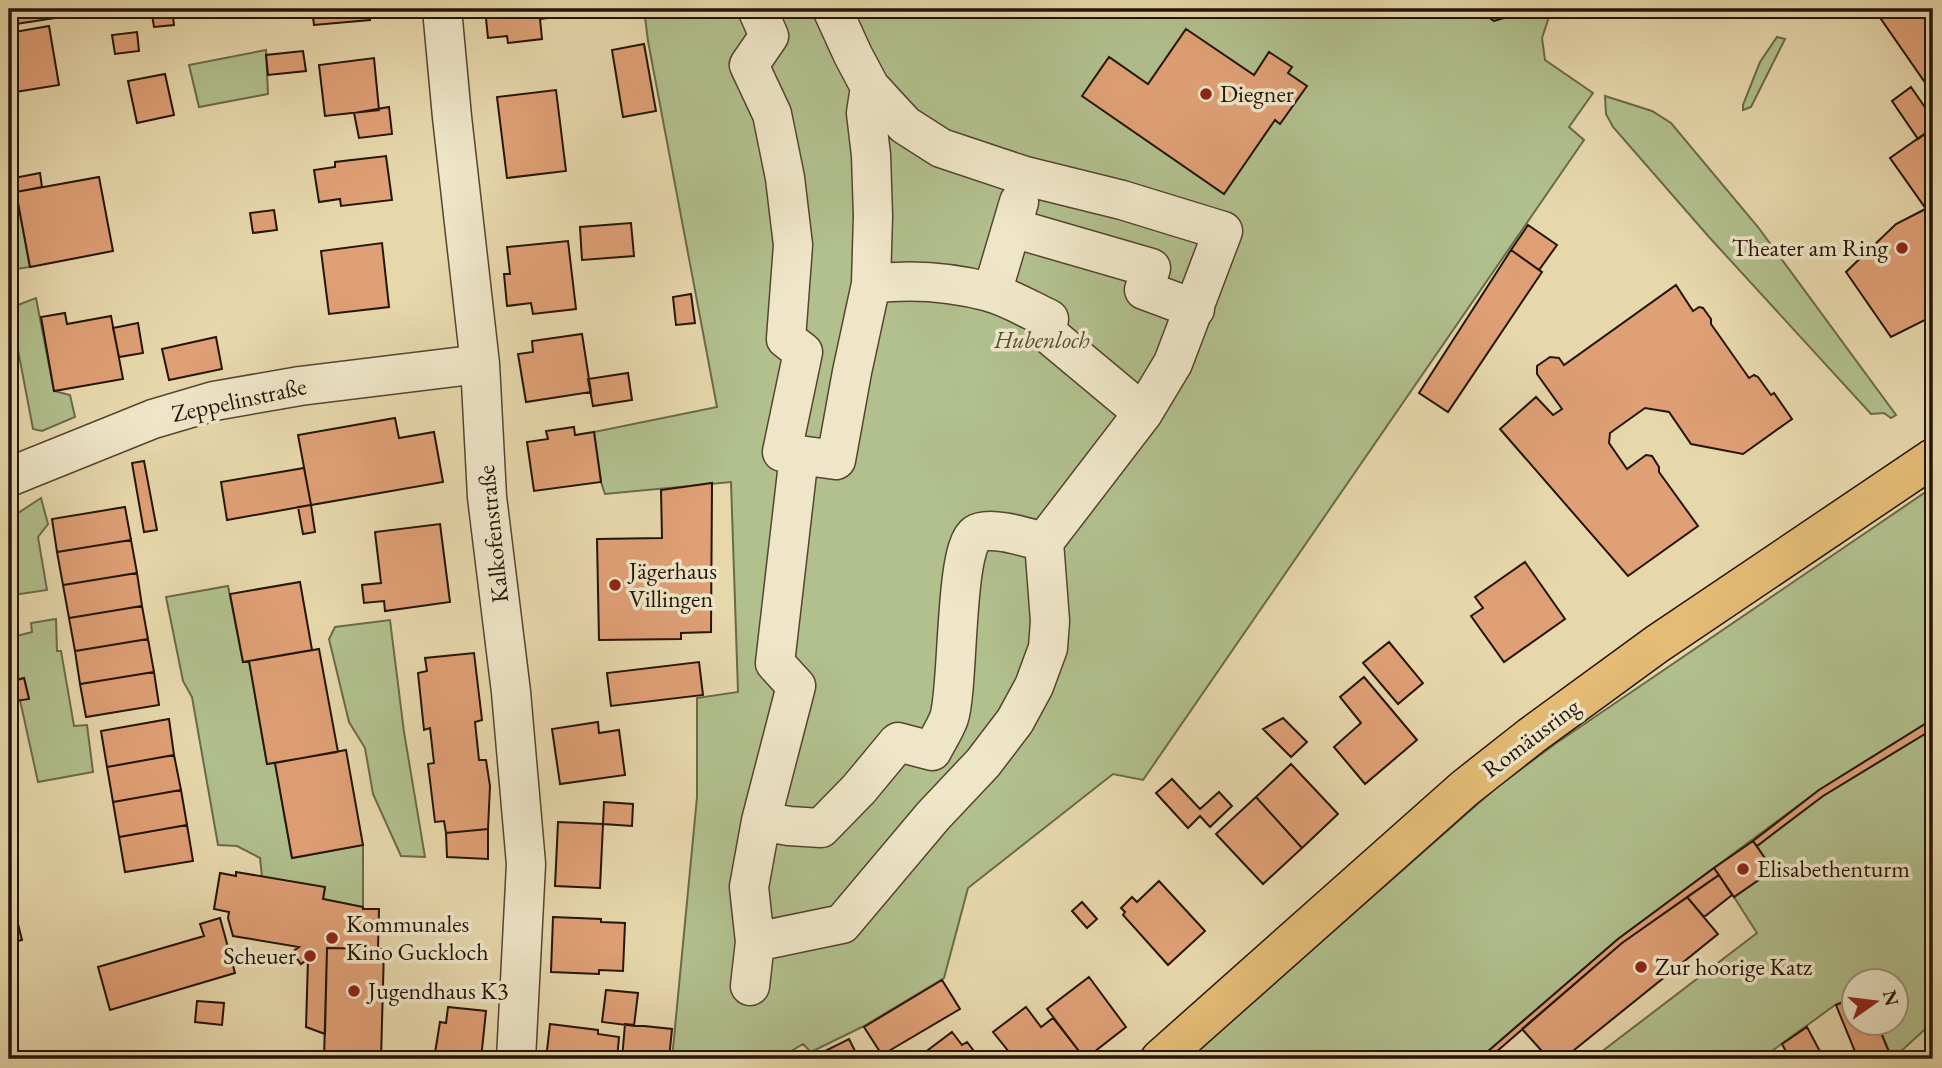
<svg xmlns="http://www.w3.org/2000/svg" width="1942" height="1068" font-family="'EB Garamond',serif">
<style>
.green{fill:#b1c08d;stroke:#6a6a49;stroke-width:2}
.building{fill:#e0a076;stroke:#241405;stroke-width:2}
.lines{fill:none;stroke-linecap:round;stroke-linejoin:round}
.minor-casing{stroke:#55452f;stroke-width:41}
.major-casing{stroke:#241405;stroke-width:41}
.minor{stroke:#efe6c9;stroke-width:38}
.major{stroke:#e4bc76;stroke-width:38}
.poi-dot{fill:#8f2418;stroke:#efe6c9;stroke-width:2.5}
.labels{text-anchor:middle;stroke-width:7;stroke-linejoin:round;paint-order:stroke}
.poi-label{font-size:24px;fill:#241405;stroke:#efe6c9;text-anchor:start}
.park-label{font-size:24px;font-style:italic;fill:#555035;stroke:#efe6c9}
.street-label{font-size:24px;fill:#241405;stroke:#efe6c9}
</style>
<rect width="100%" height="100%" fill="#e7d8ac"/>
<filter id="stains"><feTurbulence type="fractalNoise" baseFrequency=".00286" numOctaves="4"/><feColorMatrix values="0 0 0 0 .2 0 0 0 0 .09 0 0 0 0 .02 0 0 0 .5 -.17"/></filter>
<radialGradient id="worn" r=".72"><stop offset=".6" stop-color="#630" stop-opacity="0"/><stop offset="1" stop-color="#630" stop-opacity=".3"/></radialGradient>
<path class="green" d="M644,9H1481L1482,13L1494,21L1504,18L1511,9H1535L1549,17L1542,38L1545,60L1593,93L1569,127L1584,140L1143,780L1113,774L968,888L944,978L864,1026L811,1052L803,1044L778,1059H672L697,797V698L738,692L731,482L605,494L601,482L594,432L717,407L648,41Z
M1777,37L1785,39L1751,107L1743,110V105L1760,62Z
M266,50L268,94L199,107L189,65Z
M1605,96L1652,111L1671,123L1758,227L1896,415L1891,418L1884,413L1871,414L1709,237L1613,127L1606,114Z
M16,192L30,267L9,270V195Z
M36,298L54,391L70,395L75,417L42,431L33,429L10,308Z
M1933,487V719L1819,790L1618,939L1479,1059H1188L1497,787L1555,744Z
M41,498L48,524L38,537L47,590L20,594L9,593V519Z
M228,586L243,662L249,661L267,764L275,763L292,858L363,845V907L323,899L325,888L262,877L260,858L237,846L218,845L192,697L183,681L166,597Z
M56,619L57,651H61L74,726L87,725L93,772L38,782L20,700L29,698L24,678L15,680L9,638L32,632L31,623Z
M390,620L404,732L425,857L401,856L373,794L365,748L349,722L329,639L335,627Z
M1933,729V1022L1899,1053L1891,1056L1877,1023H1896V981H1854V997L1835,1005L1761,1059H1592L1757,933L1734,897L1773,870L1757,846L1823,796Z"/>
<path class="building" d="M9,9H60L62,17L9,25Z
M151,9H172L174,25L154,27Z
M312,9H369L370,20L314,25Z
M485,9H547L549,18L540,19L542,39L508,43L507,36L488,38Z
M1481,9H1511L1504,18L1494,21L1482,13Z
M1874,9H1933V94Z
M1874,9H1933V94Z
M49,26L59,85L9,93V33Z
M1186,29L1254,75L1269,52L1292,67L1288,73L1307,86L1280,124L1275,120L1224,194L1082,96L1109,57L1148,84Z
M137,32L139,51L115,54L112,35Z
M644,44L656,111L623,117L612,50Z
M303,51L306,71L268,75L266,55Z
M374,58L379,110L325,116L319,65Z
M165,74L174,115L137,123L128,81Z
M1911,87L1933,119V128L1918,139L1892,101Z
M556,90L566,171L507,178L497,97Z
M389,107L392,134L359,138L354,113Z
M1933,128V316L1891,337L1846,272L1896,224L1926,209L1890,158Z
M1933,128V205L1926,209L1890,158Z
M386,156L392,200L341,206L340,199L319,202L314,170L335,167V162Z
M40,173L42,187L16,192L14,178Z
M99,177L113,251L30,267L16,192Z
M1933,205V316L1891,337L1846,272L1896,224Z
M274,210L277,230L253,233L250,213Z
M631,223L634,256L582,260L580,227Z
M1528,225L1557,245L1539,270L1511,250Z
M568,241L576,309L533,314L531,303L507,306L504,274H510L507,247Z
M382,243L389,307L329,314L321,251Z
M1511,250L1542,272L1448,412L1419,393Z
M1676,285L1693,311L1699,307L1703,308L1711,319V324L1749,378L1754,375L1758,377L1771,395L1774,393L1792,419L1743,454L1691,444L1669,412L1645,408L1610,433L1609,443L1627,469L1646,455L1652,456L1659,467V472L1698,526L1628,576L1500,429L1536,397L1553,415L1562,409L1537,374V366L1550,357L1559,358L1564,365Z
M691,294L695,323L676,325L673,297Z
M65,313L67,324L111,316L123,379L54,391L41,317Z
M138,323L143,353L119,357L113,328Z
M582,334L591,392L526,402L518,354L533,352L532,341Z
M216,337L222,369L169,380L162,349Z
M628,373L632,400L593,406L588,379Z
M395,418L399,438L434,432L443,482L311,505L298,435Z
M574,427L575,435L594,432L601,482L534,491L527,442L548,439L546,431Z
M144,461L157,530L144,532L132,463Z
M304,468L311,505L227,520L221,482Z
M712,483L711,632L681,633V639L599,640L597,539L662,538L661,490Z
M311,505L315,532L303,534L298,507Z
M125,507L131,540L57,552L52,519Z
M440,524L450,602L385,611L384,601L364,603L362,585L381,583L375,532Z
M131,540L137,573L63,585L57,552Z
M1525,562L1565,619L1504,662L1471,616L1483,608L1475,597Z
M137,573L142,606L69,618L63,585Z
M300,582L312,650L243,662L230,594Z
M142,606L148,639L75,651L69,618Z
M148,639L154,672L80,684L75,651Z
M1389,642L1423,683L1398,704L1363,663Z
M319,649L338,752L267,764L249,661Z
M474,653L482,720L475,722L479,760H486L490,786L488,829L446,833L444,821L435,822L428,764L434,763L430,728L424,730L418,673L427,671L425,658Z
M699,662L703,695L611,706L607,673Z
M154,672L159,705L86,717L80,684Z
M1364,677L1417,740L1365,784L1334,747L1361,723L1340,697Z
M24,678L29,699L15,701L10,682Z
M1283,718L1307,742L1291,757L1263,729Z
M169,719L174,755L107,767L101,731Z
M1933,719V729L1823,796L1757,846L1753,841L1819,790Z
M598,722L599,733L619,730L625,775L560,784L552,729Z
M346,750L363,845L292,858L275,763Z
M174,755L181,790L113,802L107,767Z
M1291,764L1338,814L1302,848L1256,797Z
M1172,779L1200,809L1219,792L1232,806L1210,827L1200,816L1188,828L1156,793Z
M181,790L187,825L119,837L113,802Z
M1256,797L1302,848L1263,884L1216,834Z
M604,802L633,804L632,826L603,824Z
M558,822L603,824L600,888L555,886Z
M187,825L193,861L125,872L119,837Z
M488,829V859L447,857L446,833Z
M1753,841L1773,870L1734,897L1714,868Z
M1714,868L1719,875L1622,943L1488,1059H1479L1618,939Z
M236,872L325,887L323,899L363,907V909H379L378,949L327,948L325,1034L306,1027L308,959L301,964L292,952L299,947L233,936L228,918L229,912L214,909L220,873L236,876Z
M1719,875L1732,895L1704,917L1687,897Z
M1159,881L1205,931L1168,965L1123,915L1125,912L1121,908L1132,897L1137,902Z
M9,888L22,940L9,943Z
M1687,897L1718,934L1563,1059H1549L1522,1029L1622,943Z
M1082,902L1097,919L1087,928L1072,911Z
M553,917L601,919V922L625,923L623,971L599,970V974L551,972Z
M220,918L235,973L110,1010L98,967L204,936L200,924Z
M327,948L384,949L381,1059H324Z
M1089,977L1126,1027L1085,1059L1047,1009Z
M942,980L960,1009L882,1055L864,1027Z
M606,990L638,993L634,1026L602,1022Z
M1854,998V1023H1877L1891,1057L1898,1054L1900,1059H1858L1836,1005Z
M197,1001L224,1003L222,1025L195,1022Z
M448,1007L486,1011L481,1059H434L440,1022L446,1023Z
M1026,1007L1041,1027L1053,1018L1085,1059H1010L1007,1054L1009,1052L993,1032Z
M550,1024L598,1030V1034L619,1037L617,1059H546Z
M625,1024L672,1029L669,1059H622Z
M1807,1027L1824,1059H1790L1782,1044Z
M952,1032L962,1045L967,1042L980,1059H916Z
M849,1039L859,1059H809Z"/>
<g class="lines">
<defs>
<path id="minor" d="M442,9L452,117L480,364L487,497L511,692L526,864L516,1059
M1013,228L1151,268L1144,290L1195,309
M871,284C910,279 951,282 989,292C1010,298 1030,310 1049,319L1046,332L1143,413
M992,293L1019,202
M799,455L836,460L852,372L871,284L873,216L871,155L866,113L870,87
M9,477L153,419L214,401L300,386L480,364
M761,821L789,826L821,828L859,789L898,742L932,751C937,741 945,729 949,718C959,687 954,549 976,534C989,525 1029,538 1044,542
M755,942L842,924L933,816L983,763L1015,721L1034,686L1048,648L1050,621L1044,542L1143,413L1173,363L1223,231L1122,200L1025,176L941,148L905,125L870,87L853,55L832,9
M750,986L755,942L749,887L761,821L796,686L775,663L799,455L782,452L803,352L786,339L793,245L785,178L772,114L749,65L769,36L757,9"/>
<path id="major" d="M1160,1059L1465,788L1531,736L1657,644L1933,458"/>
</defs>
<use href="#minor" class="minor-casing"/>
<use href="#major" class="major-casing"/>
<use href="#minor" class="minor"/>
<use href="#major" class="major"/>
</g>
<g class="poi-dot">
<circle cx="1206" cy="94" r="7"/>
<circle cx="1902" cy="248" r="7"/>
<circle cx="615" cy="585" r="7"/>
<circle cx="1743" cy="869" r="7"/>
<circle cx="332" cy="938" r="7"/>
<circle cx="310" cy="956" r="7"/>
<circle cx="1641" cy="967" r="7"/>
<circle cx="354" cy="991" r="7"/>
</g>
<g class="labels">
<g class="poi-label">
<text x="1220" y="102">Diegner</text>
<text x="1888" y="256" text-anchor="end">Theater am Ring</text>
<text x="629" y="579">Jägerhaus<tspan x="629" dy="28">Villingen</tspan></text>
<text x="1757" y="877">Elisabethenturm</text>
<text x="346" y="932">Kommunales<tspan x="346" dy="28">Kino Guckloch</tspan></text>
<text x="296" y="964" text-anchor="end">Scheuer</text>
<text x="1655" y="975">Zur hoorige Katz</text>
<text x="368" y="999">Jugendhaus K3</text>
</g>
<g class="park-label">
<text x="1042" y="348">Hubenloch</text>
</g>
<g class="street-label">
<text transform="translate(239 400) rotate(-12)" y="8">Zeppelinstraße</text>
<text transform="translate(493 534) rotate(-96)" y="8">Kalkofenstraße</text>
<text transform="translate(1531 738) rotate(-37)" y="8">Romäusring</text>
</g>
</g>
<rect width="1942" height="1068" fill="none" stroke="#e7d8ac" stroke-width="35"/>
<rect x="10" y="10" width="1921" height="1047" fill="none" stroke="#241405" stroke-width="3.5"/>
<rect x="18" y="18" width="1907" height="1033" fill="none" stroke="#241405" stroke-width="2"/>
<g transform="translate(1875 1002) rotate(76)"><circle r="33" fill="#efe6c9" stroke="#9e927b" stroke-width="2"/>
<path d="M0-5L12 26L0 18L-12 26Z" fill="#8f2418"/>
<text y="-10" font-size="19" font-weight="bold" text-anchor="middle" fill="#241405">N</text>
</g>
<rect width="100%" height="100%" filter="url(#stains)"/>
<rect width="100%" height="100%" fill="url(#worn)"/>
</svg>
